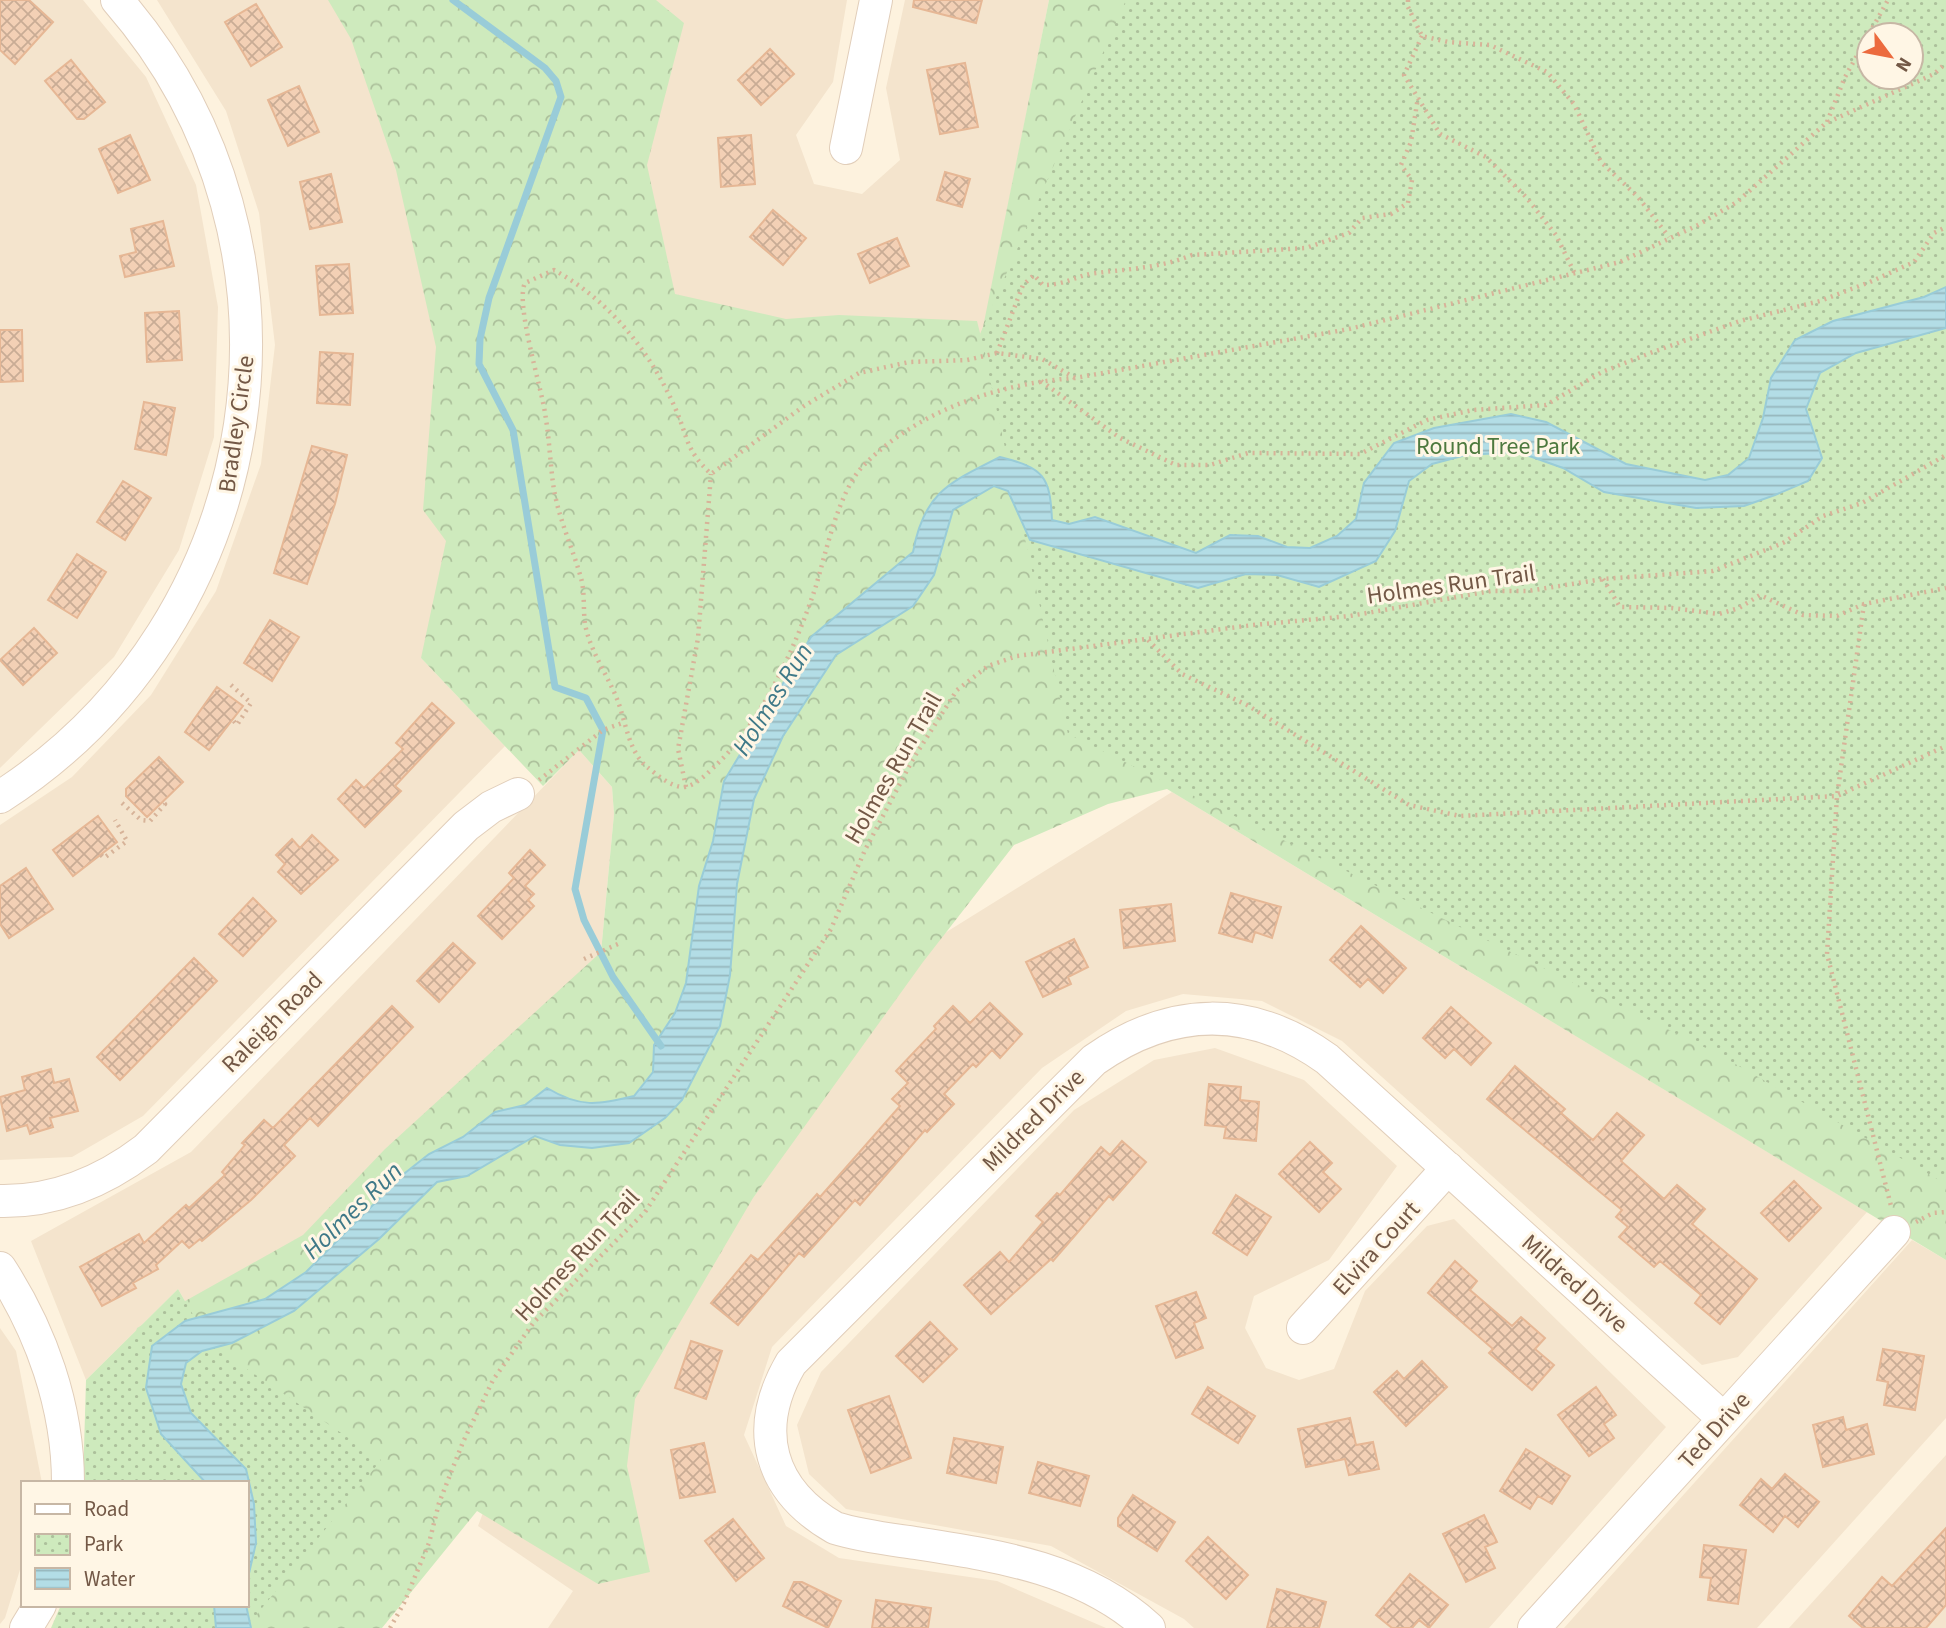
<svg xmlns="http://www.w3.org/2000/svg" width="1946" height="1628" font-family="'Source Sans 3',sans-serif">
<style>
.residential{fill:#f4e4cd}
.forest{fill:url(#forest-crowns)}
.park{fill:url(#park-dots);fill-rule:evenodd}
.water{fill:url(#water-rules);stroke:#99ccd8;stroke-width:2}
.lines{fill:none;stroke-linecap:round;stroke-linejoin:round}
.stream{stroke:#99ccd8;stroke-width:7}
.building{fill:url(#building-cross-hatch);stroke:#e6b795;stroke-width:2}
.minor-casing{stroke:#e1ceba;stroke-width:34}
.path{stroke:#d7b399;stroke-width:4.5;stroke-dasharray:2 5;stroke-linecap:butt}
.minor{stroke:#fff;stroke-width:32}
.labels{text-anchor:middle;stroke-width:6;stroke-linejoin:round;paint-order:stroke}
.street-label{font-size:24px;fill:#735846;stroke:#fff6e5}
.park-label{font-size:24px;fill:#4d793e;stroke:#fff6e5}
.water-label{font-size:26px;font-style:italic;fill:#3f7988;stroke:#fff6e5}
</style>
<defs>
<pattern id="forest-crowns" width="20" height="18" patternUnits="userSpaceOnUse" patternTransform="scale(1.75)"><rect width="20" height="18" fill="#ceeabd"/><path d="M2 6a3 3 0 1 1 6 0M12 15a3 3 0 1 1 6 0" fill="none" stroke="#acc09b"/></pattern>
<pattern id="park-dots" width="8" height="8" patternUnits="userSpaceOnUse" patternTransform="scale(1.75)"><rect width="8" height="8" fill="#ceeabd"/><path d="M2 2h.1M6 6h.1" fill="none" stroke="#acc09b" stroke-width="1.8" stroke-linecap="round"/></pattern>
<pattern id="water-rules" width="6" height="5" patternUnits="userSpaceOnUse" patternTransform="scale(1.75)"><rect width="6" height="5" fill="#b3dde6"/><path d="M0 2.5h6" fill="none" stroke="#96b6bc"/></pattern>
<pattern id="building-cross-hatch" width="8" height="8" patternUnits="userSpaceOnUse" patternTransform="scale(1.75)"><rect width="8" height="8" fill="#f3d0b5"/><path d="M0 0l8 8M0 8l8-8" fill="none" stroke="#c9ac95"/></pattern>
</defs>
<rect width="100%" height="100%" fill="#fdf2de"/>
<path class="residential" d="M0,0H83L146,77L196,185L218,307L214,437L179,550L114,657L0,768Z
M157,0H847L833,82L796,135L814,184L862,194L900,160L886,88L905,0H1049L977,362L421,658L505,746L143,1116L72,1157L0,1160V825L72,777L151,695L216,591L261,464L275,345L259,213L226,111Z
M579,750L612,787L614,814L601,952L210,1344L178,1289L86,1380L31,1241L191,1152Z
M1172,792L1867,1212L1738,1357L1702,1365L1342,1041L1262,1001L1183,994L1126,1011L1042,1068L772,1347L744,1435L786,1526L839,1558L997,1581L1106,1628H548L573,1591L478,1526L554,1326L940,936Z
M1215,1048L1304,1080L1397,1166L1329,1260L1254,1296L1245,1328L1266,1368L1299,1380L1334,1369L1365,1291L1427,1226L1454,1219L1666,1427L1489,1628H1194L1184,1619L1051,1546L846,1509L809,1474L797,1425L821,1372L1074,1110L1154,1060Z
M1912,1240L1946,1260V1418L1757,1628H1564Z
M0,1328L16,1351L42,1483H23V1560L5,1618L0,1624Z
M1946,1455V1628H1789Z"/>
<path class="forest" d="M328,0H656L684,23L647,165L675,294L786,319L839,315L977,321L981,337L1049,0H1808L1867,148L1946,44V1260L1167,789L1108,804L1014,845L923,962L753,1198L635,1399L627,1466L650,1572L598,1584L477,1511L382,1628H216L247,1605V1483L121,1383L137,1328L303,1235L385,1149L601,952L614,814L612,787L579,750L543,786L421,658L446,541L423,510L436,347L396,170L351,39Z"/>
<path class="park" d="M1126,0H1946V1184L1716,1053L1068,734L980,334ZM1869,35H1911V77H1869Z
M178,1289L210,1344L381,1460L246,1628H51L61,1605H247V1483H83L86,1380Z"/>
<path class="water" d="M1946,287V328L1856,353L1820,373L1806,409L1822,458L1808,481L1775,495L1744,506L1696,508L1604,492L1563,468L1518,452L1466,455L1432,464L1409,481L1395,531L1376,561L1319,587L1277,575L1246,574L1198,588L1030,540L1008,491L994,486L953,510L934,575L913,606L836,655L783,736L754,799L737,884L730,975L720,1026L682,1100L665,1118L629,1143L592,1148L560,1145L535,1136L467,1176L437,1182L379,1239L294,1311L232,1343L202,1351L186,1363L181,1384L191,1413L246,1469L254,1504L256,1543L247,1582V1483H206L161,1434L146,1388L152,1346L185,1321L265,1299L306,1272L405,1173L429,1154L463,1137L495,1112L525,1105L547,1088C580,1108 598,1105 634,1096L653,1072L654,1045L675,1013L686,983L699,886L713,841L724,781L811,637L913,552C924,492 949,483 1000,457C1044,468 1050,476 1052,520L1069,524L1095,517L1196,553L1230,535L1258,536L1287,547L1310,548L1337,536L1356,519L1364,483L1394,443L1434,428L1511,414L1546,422L1626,464L1705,480L1728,475L1749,458L1763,418L1771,378L1795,340L1833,321L1924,297Z
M214,1605H246L251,1628H216Z"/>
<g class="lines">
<path class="stream" d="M453,0L545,68L556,81L561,97L489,298L480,339L479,364L513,430L555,687L586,698L603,730L575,889L584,920L613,977L661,1046"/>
</g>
<path class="building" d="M0,0H29L53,22L15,64L0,50Z
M914,0H982L976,23L913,7Z
M256,4L282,47L251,66L225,22Z
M770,49L794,74L761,105L738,80Z
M71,60L105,102L84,119H77L45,81Z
M965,63L978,127L940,134L927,70Z
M299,86L319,132L288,146L268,100Z
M130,135L150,180L118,193L99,149Z
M751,135L755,184L721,187L718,138Z
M945,172L970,179L962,207L937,200Z
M331,174L342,222L310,229L300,182Z
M773,210L806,238L783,265L750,237Z
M163,221L174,266L125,277L120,256L136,252L131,229Z
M897,238L909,266L870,283L858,254Z
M349,264L353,313L320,315L316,266Z
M179,311L182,360L147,362L145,313Z
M0,330H22L23,381L0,382Z
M320,352L353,354L350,405L317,403Z
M144,402L175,408L166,455L135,449Z
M312,446L347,455L335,504L307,584L274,573Z
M123,481L151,498L125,540L97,522Z
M77,554L106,572L77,618L48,600Z
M270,620L299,637L272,681L244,663Z
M34,628L57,653L23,685L0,660Z
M217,687L243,706L209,750L185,732Z
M432,703L454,723L395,786L401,791L365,827L338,799L356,780L364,788L403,749L396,743Z
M159,757L183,782L147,817L126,796V789Z
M98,816L117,842L73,876L53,850Z
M312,835L338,860L301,894L278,872L285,864L276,855L292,839L300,848Z
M530,850L545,865L525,886L534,894L528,900L534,906L502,939L478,916L514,878L509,873Z
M26,868L53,909L9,938L0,924V886Z
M1231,893L1281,907L1272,938L1255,932L1252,942L1219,933Z
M253,898L276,921L243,956L219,934Z
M1171,904L1175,941L1124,948L1120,910Z
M1361,926L1406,968L1383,993L1368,979L1360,987L1330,960Z
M1074,939L1088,967L1068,977L1071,984L1043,997L1026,962Z
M453,943L475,963L439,1002L417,981Z
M194,958L217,981L120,1080L97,1057Z
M990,1003L1022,1034L1000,1058L992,1050L976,1067L973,1064L944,1094L954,1104L927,1132L925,1130L860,1205L855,1200L804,1257L799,1253L738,1325L711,1303L751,1255L758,1260L817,1194L820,1197L900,1106L892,1099L908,1083L896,1071L936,1029L934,1026L953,1006L970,1023Z
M392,1006L413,1027L318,1126L310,1118L284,1145L295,1156L251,1200L202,1241L200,1239L189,1248L182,1241L156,1265L158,1269L133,1283L136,1288L102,1306L80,1267L139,1234L144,1243L186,1205L189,1208L225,1175L222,1172L245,1145L242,1143L264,1120L273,1128Z
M1451,1007L1491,1043L1471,1065L1454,1049L1445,1058L1423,1038Z
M1515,1066L1565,1109L1561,1113L1593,1140L1617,1113L1644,1135L1621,1161L1664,1199L1677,1185L1705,1209L1692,1224L1757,1279L1720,1324L1695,1303L1701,1295L1660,1261L1654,1267L1619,1237L1628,1227L1616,1217L1622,1210L1487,1099Z
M51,1069L54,1083L69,1079L78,1111L50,1118L53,1127L30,1134L27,1125L7,1131L0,1097L25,1090L22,1077Z
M1209,1084L1241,1087L1240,1100L1259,1102L1256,1141L1224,1138L1226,1127L1205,1125Z
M1122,1141L1146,1162L1113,1200L1109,1196L1053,1261L1051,1259L991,1314L964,1285L1000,1252L1009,1262L1043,1222L1036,1216L1057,1193L1060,1195L1101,1147L1110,1155Z
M1310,1142L1332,1163L1323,1172L1341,1189L1319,1212L1279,1174Z
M1794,1181L1821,1208L1789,1241L1761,1213Z
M1236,1195L1271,1217L1247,1255L1213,1233Z
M1455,1261L1477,1281L1470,1290L1512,1326L1521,1317L1545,1338L1535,1349L1554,1365L1532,1390L1489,1353L1493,1349L1428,1293Z
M1196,1292L1206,1318L1194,1323L1203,1348L1176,1358L1156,1306Z
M930,1322L957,1349L923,1382L896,1356Z
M691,1341L722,1351L706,1399L675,1388Z
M1883,1349L1924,1356L1915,1410L1884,1405L1888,1382L1877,1380Z
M1422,1361L1447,1387L1406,1426L1374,1392L1397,1371L1404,1379Z
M1208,1387L1255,1416L1238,1443L1192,1414Z
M1596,1387L1616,1415L1604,1424L1614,1438L1589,1456L1558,1415Z
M889,1396L911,1458L871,1473L848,1410Z
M1843,1417L1846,1430L1867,1424L1874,1454L1823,1467L1813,1425Z
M1350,1418L1356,1445L1373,1442L1379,1469L1349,1475L1345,1459L1306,1467L1298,1429Z
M954,1438L1003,1447L996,1483L947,1473Z
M704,1443L715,1492L680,1498L671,1450Z
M1526,1449L1570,1476L1552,1504L1538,1496L1530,1509L1500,1491Z
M1038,1462L1089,1476L1080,1506L1029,1493Z
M1785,1474L1819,1502L1798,1527L1785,1516L1773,1532L1740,1505L1761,1479L1772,1489Z
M1133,1495L1175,1522L1157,1551L1118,1526V1518Z
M1484,1515L1497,1542L1485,1547L1495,1568L1466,1582L1443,1534Z
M733,1519L764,1558L736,1581L705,1541Z
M1946,1528V1605L1926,1628H1863L1849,1616L1882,1577L1892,1586Z
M1208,1537L1248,1575L1226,1599L1186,1561Z
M1704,1545L1746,1550L1738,1604L1708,1600L1711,1578L1700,1577Z
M1410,1574L1448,1605L1429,1628L1419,1620L1412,1628H1392L1376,1615Z
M794,1582H802L841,1601L828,1628L783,1606Z
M1277,1589L1326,1602L1319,1628H1267Z
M876,1600L931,1608L928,1628H872Z"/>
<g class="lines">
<defs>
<path id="minor" d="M846,148L876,0
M0,797C271,623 330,244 117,0
M0,1201C54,1202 104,1181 146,1149L466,826L491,807L518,794
M0,1268C41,1331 68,1406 68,1483
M1303,1328L1448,1168
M26,1628L40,1605
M1149,1628C1083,1568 999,1556 915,1543C888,1539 861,1536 835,1528C769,1490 752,1430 791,1363L1094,1060C1171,1006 1250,1004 1327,1059L1724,1419
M1534,1628L1894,1232"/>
</defs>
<use href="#minor" class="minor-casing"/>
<path class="path" d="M1408,0V7L1422,36L1448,42L1490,45L1547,72L1574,104L1601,162L1638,197L1669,237
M1422,36L1404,75L1440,134L1486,157L1526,197L1556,235L1575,274
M1827,122L1845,77L1888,0
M997,353L1023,285L1034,275L1043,285C1066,285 1077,275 1096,273C1128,269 1161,268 1192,255L1306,248L1349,233L1362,218L1391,214L1408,203L1412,180L1401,165L1411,142L1418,97
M1075,378L1042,359L997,353L967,360L909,362L859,373L804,406L711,474C685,449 689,440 676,410C651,352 609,300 554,270L525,283C515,303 541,386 545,413C549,436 550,460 553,483C557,515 572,546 581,578C585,593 583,609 585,624C590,651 607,674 617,699C626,721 628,751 647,767C656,774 671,787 683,787C694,787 708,773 716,765C762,722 795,648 815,589C826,554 838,491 864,465C918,410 1001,383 1075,378L1349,329L1620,262L1698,225L1737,202L1826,123L1934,74L1946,63
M1041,381L1120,438L1176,465H1210L1248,453L1360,454L1427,420L1473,410L1546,405L1602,372L1653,352L1740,321L1820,301L1870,282L1914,262L1934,233L1946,227
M1603,579L1620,607L1672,608L1719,614L1739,608L1760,595L1803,615L1837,616L1864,604L1946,588
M1864,604L1837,796L1827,954L1891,1206
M1148,640L1182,674L1247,705L1409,805L1460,816L1837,796L1946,746
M231,685L251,703L237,725L232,719
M539,780L603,730L625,722
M686,787L678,749L698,638L711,474
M122,803L141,820L150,821L165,804L163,802
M101,855L104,858L127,841L115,820
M584,959L618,944
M1916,1222L1933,1213L1946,1212
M390,1628L404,1603L429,1543L439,1503L463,1442L493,1380L534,1322L645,1212L831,929L865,850L913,759L957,690L988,666L1017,656L1253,625L1350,616L1491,591H1528L1603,579L1713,571L1783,543L1823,516L1862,503L1946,455"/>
<use href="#minor" class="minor"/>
</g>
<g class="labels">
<g class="street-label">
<text transform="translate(236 424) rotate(-82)" y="8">Bradley Circle</text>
<text transform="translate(1451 584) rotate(-8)" y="8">Holmes Run Trail</text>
<text transform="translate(893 768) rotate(-60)" y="8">Holmes Run Trail</text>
<text transform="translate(272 1022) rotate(-45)" y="8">Raleigh Road</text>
<text transform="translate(1033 1120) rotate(-45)" y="8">Mildred Drive</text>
<text transform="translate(1376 1248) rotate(-48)" y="8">Elvira Court</text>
<text transform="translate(577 1255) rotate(-47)" y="8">Holmes Run Trail</text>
<text transform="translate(1575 1283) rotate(42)" y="8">Mildred Drive</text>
<text transform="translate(1714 1430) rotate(-48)" y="8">Ted Drive</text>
</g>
<g class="park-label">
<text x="1498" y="454">Round Tree Park</text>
</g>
<g class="water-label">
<text transform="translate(772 699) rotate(-58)" y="9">Holmes Run</text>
<text transform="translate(352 1210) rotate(-44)" y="9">Holmes Run</text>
</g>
</g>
<rect x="21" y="1481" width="228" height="126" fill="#fff6e5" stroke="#c7b7a5" stroke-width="2"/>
<rect x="35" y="1504" width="35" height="10" fill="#ffffff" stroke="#c7b7a5" stroke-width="2"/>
<text x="84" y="1516" font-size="21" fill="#735846">Road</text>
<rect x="35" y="1534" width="35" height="21" fill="url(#park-dots)" stroke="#c7b7a5" stroke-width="2"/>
<text x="84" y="1551" font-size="21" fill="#735846">Park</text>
<rect x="35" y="1568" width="35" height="21" fill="url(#water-rules)" stroke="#c7b7a5" stroke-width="2"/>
<text x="84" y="1586" font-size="21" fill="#735846">Water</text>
<g transform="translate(1890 56) rotate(122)"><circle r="33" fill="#fff6e5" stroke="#c7b7a5" stroke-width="2"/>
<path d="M0-5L12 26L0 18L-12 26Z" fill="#ec6b3e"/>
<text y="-10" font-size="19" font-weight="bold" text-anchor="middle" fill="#735846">N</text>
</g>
</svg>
